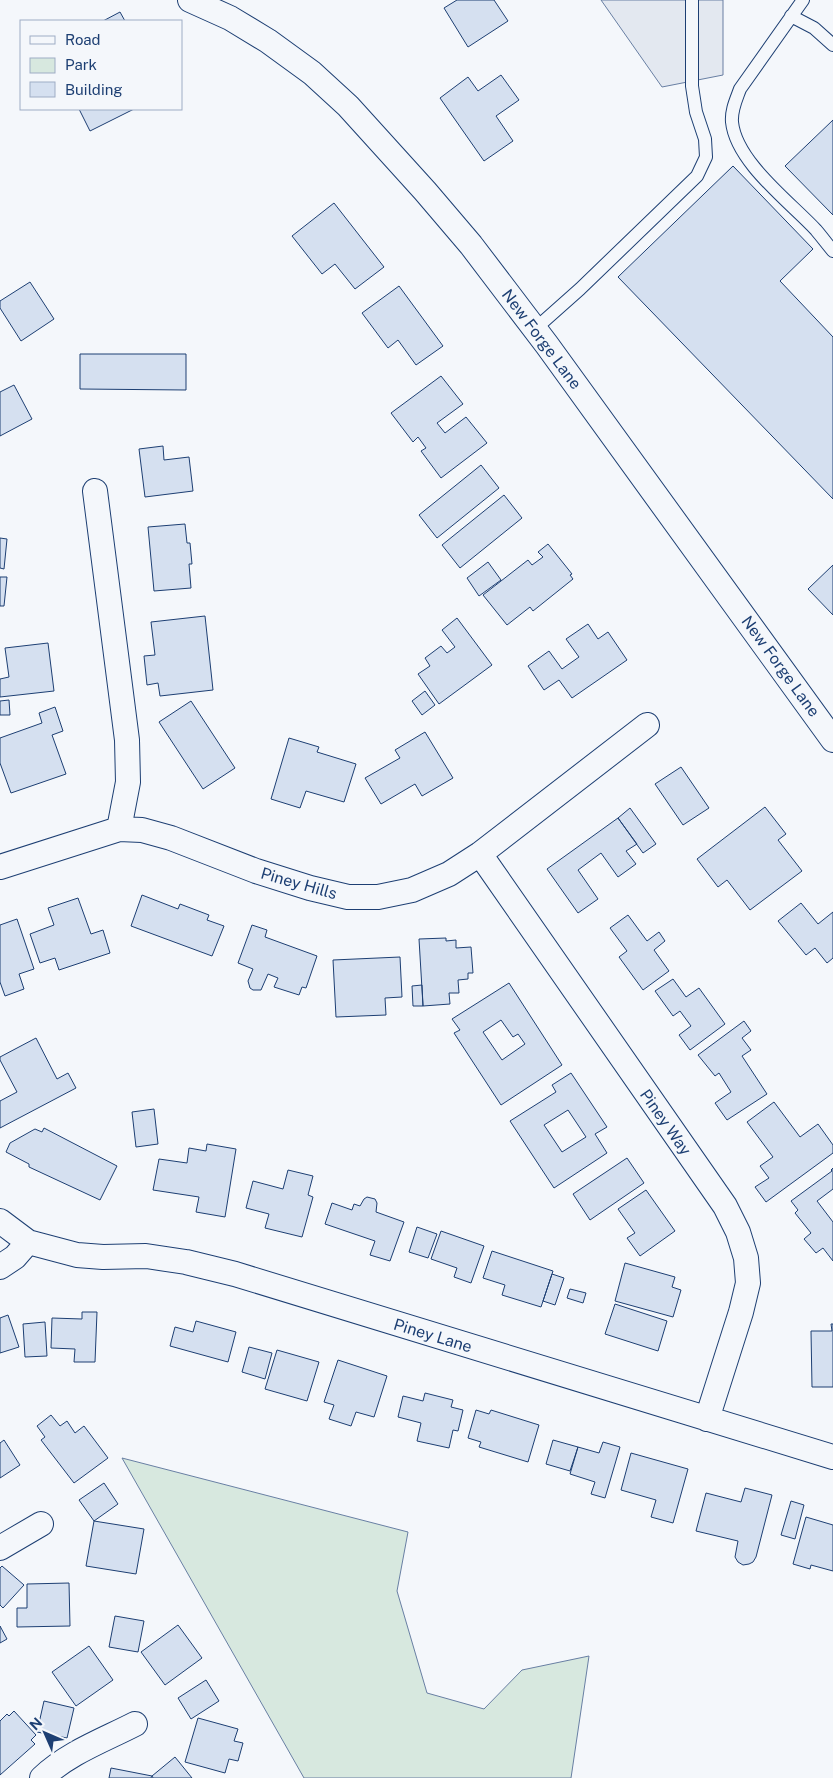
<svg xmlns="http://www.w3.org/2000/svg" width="833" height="1778" font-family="'Public Sans',sans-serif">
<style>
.green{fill:#d7e8df;stroke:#687fa3}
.parking{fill:#e3e8f0;stroke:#687fa3}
.building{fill:#d5e0f0;stroke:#1d3f73;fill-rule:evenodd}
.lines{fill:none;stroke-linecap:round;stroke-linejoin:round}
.lane-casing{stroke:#1d3f73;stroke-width:14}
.street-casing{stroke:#1d3f73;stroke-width:26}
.lane{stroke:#f4f7fb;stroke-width:12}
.street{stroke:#f4f7fb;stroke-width:24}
.labels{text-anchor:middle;stroke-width:4;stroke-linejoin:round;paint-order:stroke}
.street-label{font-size:16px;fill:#1d3f73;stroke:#f4f7fb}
</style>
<rect width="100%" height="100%" fill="#f4f7fb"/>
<path class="green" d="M122,1458L408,1532L397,1591L427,1693L484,1709L522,1670L589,1656L571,1778H304Z"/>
<path class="parking" d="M601,0H723V75L662,87Z"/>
<path class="building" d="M457,0H494L508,21L468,47L444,8Z
M120,12L125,21H103Z
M501,75L519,100L496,116L513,141L484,161L440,98L468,77L478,91Z
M79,109H134L90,131Z
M833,120V215L785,166Z
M733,166L813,249L780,281L833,337V499L618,277Z
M334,203L384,267L355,289L335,264L322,274L292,236Z
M30,282L54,319L21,341L0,308V301Z
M399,286L443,346L416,365L398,340L388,348L362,313Z
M80,354H186V390L80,389Z
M441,376L463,404L437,423L445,433L466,417L487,443L441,478L421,451L426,448L418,437L413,442L391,413Z
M14,385L32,419L0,436V392Z
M163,446L164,460L189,457L193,491L145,497L139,449Z
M481,465L499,488L437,538L419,515Z
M504,495L522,518L460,568L442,545Z
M185,524L187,543H190L192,564H189L191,588L154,591L148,527Z
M0,538L7,539L4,569L0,568Z
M548,544L572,574L570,575L573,579L533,611L530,607L507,625L483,595L528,560L532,565L543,557L538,552Z
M488,562L501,580L479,596L467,578Z
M833,565V615L808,589Z
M0,577H7L4,606H0Z
M205,616L213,690L160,696L158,683L147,685L144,656L155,655L151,622Z
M457,618L492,665L439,704L418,674L430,666L425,658L441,646L447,653L455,647L442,630Z
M588,624L598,639L608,632L627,660L572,698L559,680L544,690L528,666L549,651L562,669L579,657L566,639Z
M48,643L54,691L0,697V679L9,677L5,648Z
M425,691L435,705L422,715L412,701Z
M9,700L10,715H0V701Z
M191,701L235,768L203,789L159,722Z
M55,707L63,731L52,735L66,774L11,793L0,763V738L42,723L39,713Z
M425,732L453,778L422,796L415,784L381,804L365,778L400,758L395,750Z
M289,738L319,747L317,752L356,764L344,802L306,791L300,808L271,799Z
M681,767L709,808L683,825L655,784Z
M765,807L786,834L778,840L802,871L750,910L727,880L718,887L697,859Z
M630,808L656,844L643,853L618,818Z
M618,818L637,844L626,851L636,864L618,877L601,853L578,870L598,899L578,913L547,869Z
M142,895L178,909L180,904L209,915L207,920L224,926L212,956L131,926Z
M78,898L91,934L103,930L110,953L59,970L55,958L40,963L30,934L54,925L48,908Z
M801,903L818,924L833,912V958L827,963L815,948L806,955L778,921Z
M628,915L647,941L659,932L665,941L654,950L669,971L643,990L619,957L627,951L610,928Z
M17,919L34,969L19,974L24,989L5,996L0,982V925Z
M252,925L267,930L265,937L317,956L306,988L302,987L299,995L274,987L278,978L268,974L261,990H253L250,988L248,981L253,969L238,963Z
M446,938V941L456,940V948L471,947L473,973H468V979L458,980L459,993H449L450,1004L423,1006L419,939Z
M400,957L402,997L385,998L386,1015L336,1017L333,960Z
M673,979L686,997L699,988L725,1024L690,1050L679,1035L691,1026L680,1011L673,1016L655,991Z
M509,983L562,1065L501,1105L454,1033L460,1030L452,1019ZM501,1020L513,1037L518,1034L525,1044L502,1060L483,1032Z
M422,985L423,1006H413L412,986Z
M744,1021L751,1031L742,1038L751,1050L742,1056L767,1094L727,1120L715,1103L731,1092L719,1073L715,1076L698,1055Z
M36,1038L57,1079L68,1073L76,1088L0,1128V1101L17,1092L0,1060V1057Z
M571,1073L607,1127L595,1134L607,1153L554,1188L510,1121L556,1092L552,1085ZM568,1110L586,1137L562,1152L544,1125Z
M774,1102L800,1137L818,1124L833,1145V1153L766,1202L755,1187L769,1178L760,1166L773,1157L747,1122Z
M154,1109L158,1144L136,1147L132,1112Z
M44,1128L117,1166L100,1200L29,1167V1164L6,1152L10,1143L35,1129L42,1132Z
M207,1144L236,1149L225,1217L196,1212L199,1197L153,1190L159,1159L187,1163L189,1148L206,1151Z
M627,1158L644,1183L590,1220L573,1194Z
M833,1168V1189L817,1201L833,1222V1261L823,1248L816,1253L804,1239L811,1233L795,1213L798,1210L791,1201L832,1171L831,1170Z
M288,1170L313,1176L308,1195L313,1197L302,1237L265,1228L269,1214L246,1208L253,1181L283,1189Z
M646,1190L675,1231L640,1256L627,1238L635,1233L618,1209Z
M367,1197L375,1199L377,1203L376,1212L404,1222L390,1261L370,1255L375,1241L325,1224L332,1203L352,1210L354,1204L360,1206L364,1199Z
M417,1227L437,1234L428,1258L409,1252Z
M441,1231L484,1246L471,1283L454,1277L457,1268L431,1259Z
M492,1251L553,1271L541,1307L502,1295L505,1285L483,1278Z
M625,1263L675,1277L672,1287L681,1290L673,1317L615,1301Z
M552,1274L564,1278L555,1305L543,1301Z
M570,1289L586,1293L583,1303L567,1298Z
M615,1304L667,1321L658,1351L605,1334Z
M82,1312H97L95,1362H74L75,1349L51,1348L52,1318L82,1319Z
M8,1315L19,1347L0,1353V1318Z
M196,1321L236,1332L228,1362L170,1346L175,1327L193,1332Z
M45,1322L47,1356L25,1357L23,1324Z
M831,1324H833V1387H812L811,1331H832Z
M249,1347L272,1353L265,1379L242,1372Z
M277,1350L319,1362L307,1401L265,1389Z
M338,1360L387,1376L374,1417L356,1412L351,1426L329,1419L334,1405L324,1402Z
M425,1393L453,1400L451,1407L463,1410L458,1431L453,1430L449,1448L417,1441L421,1423L398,1417L403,1396L423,1401Z
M476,1410L489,1414L491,1410L539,1425L528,1462L479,1447L481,1442L468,1438Z
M51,1415L60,1426L67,1421L75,1433L84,1426L108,1458L74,1483L41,1440L45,1437L37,1426Z
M4,1440L20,1465L0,1478V1443Z
M553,1440L578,1447L570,1471L546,1464Z
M603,1442L620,1447L605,1498L591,1494L595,1482L570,1474L578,1447L599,1453Z
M631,1453L688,1469L673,1523L651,1517L656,1500L621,1490Z
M104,1483L118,1504L94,1521L79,1500Z
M745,1488L772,1495L756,1557L753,1562L749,1564L743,1565L738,1562L735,1557L738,1541L696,1531L706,1493L741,1502Z
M791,1501L804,1505L795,1539L781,1535Z
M806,1517L833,1525V1571L811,1565L810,1569L793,1564Z
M94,1521L144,1529L136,1574L86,1566Z
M2,1566L24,1585L3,1608L0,1605V1568Z
M69,1583L70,1626L17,1627V1608H27V1584Z
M115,1616L144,1621L138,1652L109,1647Z
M178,1625L202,1658L165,1685L141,1652Z
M0,1626L7,1639L0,1643Z
M89,1646L113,1680L76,1706L52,1672Z
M206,1680L219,1701L191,1719L178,1698Z
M44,1701L74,1708L67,1738L37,1732Z
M14,1711L36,1735L31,1740L35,1744L0,1775V1721L7,1714L9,1716Z
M198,1718L238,1729L234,1741L243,1743L238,1761L229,1759L225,1773L185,1762Z
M175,1757L192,1778H153L152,1776Z
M111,1768L152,1776L151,1778H109Z"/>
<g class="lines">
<defs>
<path id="lane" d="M803,0L740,89C736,100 731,110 732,122C736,162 790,202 816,230C822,237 827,244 833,251
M791,16L814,28L833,45
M535,329L580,289L697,176L706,157L705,139L696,112L692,86V0"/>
<path id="street" d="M190,0L230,18L268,41L312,73L348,106L425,191L471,245L547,345L833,740
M95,491L127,740L128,782L119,829
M480,854L725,1206L738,1232L746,1258L748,1283L741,1312L707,1419
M0,867L119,829L142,830L171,838L256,871L310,888L348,897H378L412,890L449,874L480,854L647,725
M0,1221L28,1242L77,1255L103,1257L146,1256L186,1262L235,1274L833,1457
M0,1267L15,1257L28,1242
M0,1548L41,1524
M42,1778C68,1753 104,1740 135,1724"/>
</defs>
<use href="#lane" class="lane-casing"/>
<use href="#street" class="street-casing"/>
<use href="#lane" class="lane"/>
<use href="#street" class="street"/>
</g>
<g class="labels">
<g class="street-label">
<text transform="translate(542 339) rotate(53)" y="6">New Forge Lane</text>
<text transform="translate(781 666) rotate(54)" y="6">New Forge Lane</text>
<text transform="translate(299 883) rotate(16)" y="6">Piney Hills</text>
<text transform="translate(666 1122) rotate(55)" y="6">Piney Way</text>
<text transform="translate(433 1335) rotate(17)" y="6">Piney Lane</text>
</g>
</g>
<rect x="20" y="20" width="162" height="90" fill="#f4f7fb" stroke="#9eadc5"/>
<rect x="30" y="36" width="25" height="8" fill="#f4f7fb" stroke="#9eadc5"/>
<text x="65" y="45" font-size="15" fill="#1d3f73">Road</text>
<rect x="30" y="58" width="25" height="15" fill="#d7e8df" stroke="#9eadc5"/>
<text x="65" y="70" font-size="15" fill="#1d3f73">Park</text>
<rect x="30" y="82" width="25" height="15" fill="#d5e0f0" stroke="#9eadc5"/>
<text x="65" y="95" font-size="15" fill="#1d3f73">Building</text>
<g transform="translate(45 1733) rotate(315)" stroke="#f4f7fb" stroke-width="4" paint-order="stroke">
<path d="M0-4L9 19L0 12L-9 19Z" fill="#1d3f73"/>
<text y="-8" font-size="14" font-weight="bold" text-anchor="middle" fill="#1d3f73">N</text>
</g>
</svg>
